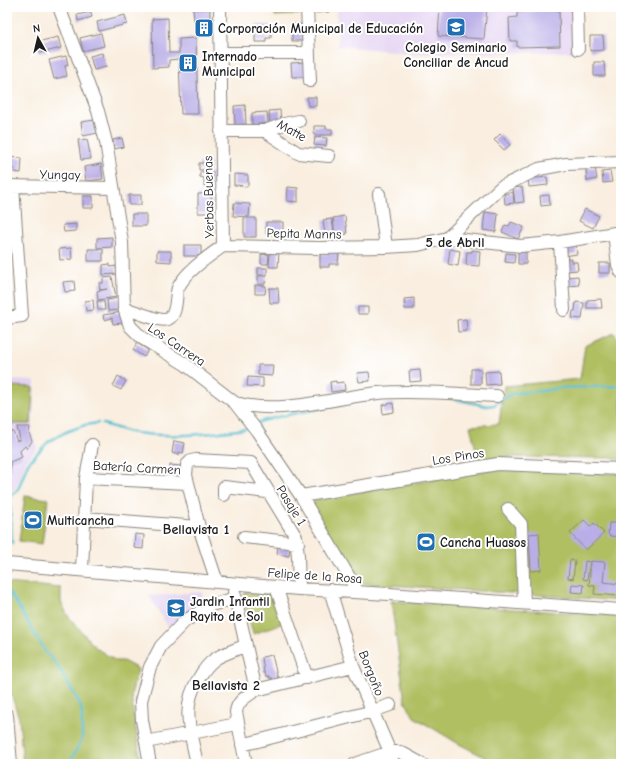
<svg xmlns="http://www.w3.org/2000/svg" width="628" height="771" font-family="'Comic Neue',sans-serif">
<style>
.built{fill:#e4d3f2}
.green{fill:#b0bf62;stroke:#666e3f}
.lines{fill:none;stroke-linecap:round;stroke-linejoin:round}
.stream{stroke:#55bfd1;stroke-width:2.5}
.building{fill:#b9aee7}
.minor-casing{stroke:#8a857e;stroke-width:14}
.minor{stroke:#fff;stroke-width:12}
.labels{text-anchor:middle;stroke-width:4;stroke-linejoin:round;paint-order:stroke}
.poi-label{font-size:13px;font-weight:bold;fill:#1c1c1c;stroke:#fff;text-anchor:start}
.street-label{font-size:13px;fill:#1c1c1c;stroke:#fff}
.neighbourhood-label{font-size:14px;font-weight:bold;fill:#1c1c1c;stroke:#fff}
</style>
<rect width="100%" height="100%" fill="#fff"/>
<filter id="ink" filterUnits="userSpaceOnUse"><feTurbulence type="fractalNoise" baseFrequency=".025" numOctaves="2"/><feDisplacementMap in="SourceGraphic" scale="8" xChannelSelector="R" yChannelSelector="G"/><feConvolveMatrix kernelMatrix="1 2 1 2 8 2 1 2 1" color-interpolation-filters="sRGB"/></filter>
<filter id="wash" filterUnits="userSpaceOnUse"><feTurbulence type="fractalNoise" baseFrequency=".012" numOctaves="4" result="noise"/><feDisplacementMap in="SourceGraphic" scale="16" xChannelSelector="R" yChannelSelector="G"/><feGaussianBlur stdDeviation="0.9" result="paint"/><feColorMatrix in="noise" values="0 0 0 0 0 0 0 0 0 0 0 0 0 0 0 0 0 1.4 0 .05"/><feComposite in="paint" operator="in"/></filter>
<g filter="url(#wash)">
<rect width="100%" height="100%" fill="#f9eedf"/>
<path class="built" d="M336,7H574V52L413,53L338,46Z
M7,380L35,381L32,433L37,448L26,461L19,481L13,491L7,494Z
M202,592L203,604L188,613L168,627L149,596Z"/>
<path class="green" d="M275,7H299L300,14L275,16Z
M614,333L621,342V460L610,458L508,457L479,461L470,426L499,424L504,386L580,379L585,346Z
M7,386L33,387L31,424H7Z
M497,469L621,474V601L525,594L357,583L308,501Z
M25,496L48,499L42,544L19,541Z
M7,583L61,588V602L68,616L96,648L116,661H123L138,669L131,695L141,764H23L19,718L7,682Z
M246,592L276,595L283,623L253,634L243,596Z
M391,601L621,616V764H498L459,744L414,717L405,701Z"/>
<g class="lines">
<path class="stream" d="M454,399L487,406L494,405L511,394L526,392L542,391L559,388L621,386
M103,424C114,427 125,431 136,433C172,438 209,434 245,429L249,427
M255,424L262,421L282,416L355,402
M7,496L15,493L19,487L28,463L49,441L66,432L85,425L98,423
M10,496L12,543
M7,590L17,604L46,653L57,665L80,704L82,713V739L69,764"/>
</g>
<g id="blocks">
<path class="building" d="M315,7H328L329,12L315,13Z
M440,7H487L484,39L438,36Z
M534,7H542V10H559L560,46L517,47V41H510L509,18L517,17V12L534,11Z
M193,9H210V36H197L198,20H194Z
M91,12L92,17L78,21L77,15Z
M125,15L127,24L99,31L97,22Z
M168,18L169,53H179V39L196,38L198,114H181L179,59L169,60V67L153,68L152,19Z
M292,24H302V41H292Z
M255,25H271V38H266V42H255Z
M101,33L104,46L83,51L80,38Z
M590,36H603L604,50L590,51Z
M58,37L61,48L40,53L37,42Z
M102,53L106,67L94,70L90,56Z
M66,56L68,65L65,66L67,76L54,79L49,60Z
M305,62L306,77H292L291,63Z
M594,62H604L605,76H594Z
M307,97H316V106H308Z
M245,105L246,124L235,125L234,106Z
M280,110L281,122L270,123L269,111Z
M267,112L268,123L252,125V113Z
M95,120L98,133L83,136L81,122Z
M314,126H326V129H332V135H314Z
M500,134L510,145L504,150L494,140Z
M315,137L327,138L326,146L314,145Z
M122,138L124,147L114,149L113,140Z
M87,139L91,159L81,160L78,140Z
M7,157L22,158L21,173L14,172L15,169L7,168Z
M199,163H211V170H199Z
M101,164L103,179L86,181L84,167Z
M595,167L597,179L587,181L586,169Z
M610,171L612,182L603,183L602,172Z
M200,172H213V186H204V178L200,177Z
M234,174L248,175V186L234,185Z
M547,177L548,185L529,187L528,179Z
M288,187L298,188V202L287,201Z
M522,187L524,202L515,203L513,188Z
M513,192L514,203L505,204L504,194Z
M211,193L212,213H198V194Z
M129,195H141V205H129Z
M549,195L550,205L541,206L540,196Z
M83,196H93V208H83Z
M234,203L250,204L249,217L233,216Z
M585,209L599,216L593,228L579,221Z
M485,212L498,214L496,232L483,230Z
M132,214H146V226H132Z
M345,216L347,234L335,236L333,218Z
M244,218H256V237H244Z
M332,219L334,234L325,235L323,220Z
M266,222H283V234H266Z
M511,222L524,227L518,239L502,232L505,225L509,226Z
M76,224V231L64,232L63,225Z
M112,237V247L97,248V238Z
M184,245H201V256H184Z
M576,245L577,254L564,256L563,246Z
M71,248L72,259L60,260L59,249Z
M88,249H103V261H88Z
M450,249L460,251L458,266L448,264Z
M472,250L480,251L479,266L466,265L467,252H472Z
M157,251H171V262L157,261Z
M270,251H279L278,267H269Z
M329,252H339L338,264H329V267H320V254H329Z
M518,252H526V264H518Z
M506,253L515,254L514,263L505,262Z
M261,254L269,255L268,264H261Z
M566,259H572V262H577L578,270L567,271Z
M599,263H610V273H599Z
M110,264V267L116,266L117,274L103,275V265Z
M258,268H267V275H258Z
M258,276H266L265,284H258Z
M578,276L579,285L568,286L567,277Z
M112,277L116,297L98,300L97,291L107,289L100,290L99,283H103V278Z
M74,281L75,291L65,292L63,282Z
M255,285L266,286L265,294H255Z
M269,288H278L279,303H270Z
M119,298L120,310L108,311L107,300Z
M414,298V309H405L404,299Z
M601,299L602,308H587V300Z
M93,300L94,310L86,311L85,301Z
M97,301H104L105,310H98Z
M576,302L584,303L582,319L572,318L573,311H575Z
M358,307H368V314H358Z
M122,312L123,323L113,324L112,318L104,320L103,315Z
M466,319L467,331L458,332L457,320Z
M137,343L148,350L144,357L133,350Z
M258,365H273L272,376L258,375Z
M471,369H481V384H471Z
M420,370L421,381L410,382L409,371Z
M499,371L500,384L486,385L485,372Z
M369,372L370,381L359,382L357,373Z
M118,376L126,381L121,390L113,386Z
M248,377L263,378V387L247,386Z
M336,381V383L344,382L345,390L331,392L330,382Z
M393,403L394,412L383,414L382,405Z
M17,427H30L29,433L32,441L27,449L25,446L20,451L22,457L10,462L11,469L7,470V429L10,430L11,432L13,431L17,441L20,439Z
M174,441L185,443L183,453L179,452V455L172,453Z
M170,465L181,466V475H170Z
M584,520L591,527L594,523L604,533L586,550L570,533Z
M617,520H621V537L610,536L608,534L609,523H617Z
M539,533L541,570L531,571L529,534Z
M135,534L144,535L143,549L134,548Z
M278,544L290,545L289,556L277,554Z
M570,560L575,561L573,579L568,578Z
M585,561L590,562L587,580L583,579Z
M591,561L605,562L603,582L621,584V596L594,594L595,586L589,585Z
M572,584L584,585L583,593L571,592Z
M272,655L278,679L272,680V678H269V676H266L265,673H264L262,657Z"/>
</g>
</g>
<g filter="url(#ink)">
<use href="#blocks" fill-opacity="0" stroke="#8a857e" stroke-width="1"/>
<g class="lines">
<defs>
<path id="minor" d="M59,7L98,111L106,142L122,242L124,308L130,326L142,338L185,364L235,403L257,431L301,496L358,592
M220,7L223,246
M307,7L310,81
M577,7L578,49
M221,53H309
M221,131H265L298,153L329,156
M265,131L284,124L299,121
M7,186L113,188
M379,194L386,247
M614,233L618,265L621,272
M447,238L521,246L560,242L621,232
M560,242L564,310
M223,246L317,248L386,247L418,245L447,238L501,187L539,169L566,164L621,162
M124,308C133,310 161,323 168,319C178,314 175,296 178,288C185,272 209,256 223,246
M7,318L22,316L13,186
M235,403C282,415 331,398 378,393C417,390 458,394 497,396
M86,478L187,483
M224,495V487L267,492
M301,496L498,464L621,469
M508,509L521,524L524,603
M84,518L199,527
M244,537L298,543
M7,564L299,589L389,594L621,610
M82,570L86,478L92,445
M217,582L199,527L186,475L187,465L191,461L196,460L251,463L296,537L298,556L299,589
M276,587L307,678
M330,590L353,666L390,752L393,764
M234,592L256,690
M7,715L11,764
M146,742L237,724
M242,745L373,711L390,705
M150,764L142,720L141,701L150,667L161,646L185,621L211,605L236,598
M197,764C191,733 180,707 199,678C203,671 208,664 215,659C224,653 236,650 246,645
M246,764L236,712C237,701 247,696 256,690L353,666
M355,764L390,752H400L422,764"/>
</defs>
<use href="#minor" class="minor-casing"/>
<use href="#minor" class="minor"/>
</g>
</g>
<defs>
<symbol id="school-square" viewBox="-11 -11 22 22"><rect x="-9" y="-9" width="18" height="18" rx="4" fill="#1f6fb2" stroke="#fff"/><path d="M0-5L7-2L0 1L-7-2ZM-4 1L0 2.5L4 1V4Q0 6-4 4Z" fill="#fff"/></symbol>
<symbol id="building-square" viewBox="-11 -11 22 22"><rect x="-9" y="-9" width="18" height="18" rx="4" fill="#1f6fb2" stroke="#fff"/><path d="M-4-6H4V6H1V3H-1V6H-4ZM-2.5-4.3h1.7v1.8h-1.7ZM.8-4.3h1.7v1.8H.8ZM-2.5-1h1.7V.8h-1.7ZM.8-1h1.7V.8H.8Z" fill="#fff"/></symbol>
<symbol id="stadium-square" viewBox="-11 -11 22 22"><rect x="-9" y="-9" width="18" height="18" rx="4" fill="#1f6fb2" stroke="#fff"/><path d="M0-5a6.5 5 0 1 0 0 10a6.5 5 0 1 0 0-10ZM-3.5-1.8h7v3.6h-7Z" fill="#fff"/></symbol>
</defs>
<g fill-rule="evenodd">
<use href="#school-square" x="445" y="16" width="22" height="22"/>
<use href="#building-square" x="193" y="17" width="22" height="22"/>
<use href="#building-square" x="177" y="52" width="22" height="22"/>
<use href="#stadium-square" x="22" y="509" width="22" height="22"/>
<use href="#stadium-square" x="415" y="531" width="22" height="22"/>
<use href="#school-square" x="165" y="597" width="22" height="22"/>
</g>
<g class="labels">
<g class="poi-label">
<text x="218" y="33">Corporación Municipal de Educación</text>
<text x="456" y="52" text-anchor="middle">Colegio Seminario<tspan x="456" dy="15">Conciliar de Ancud</tspan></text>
<text x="202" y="61">Internado<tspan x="202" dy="15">Municipal</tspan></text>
<text x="47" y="525">Multicancha</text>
<text x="440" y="547">Cancha Huasos</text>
<text x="190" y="606">Jardin Infantil<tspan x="190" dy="15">Rayito de Sol</tspan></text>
</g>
<g class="street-label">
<text transform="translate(292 130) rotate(29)" y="5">Matte</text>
<text transform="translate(60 174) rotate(1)" y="5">Yungay</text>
<text transform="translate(208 197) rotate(-91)" y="5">Yerbas Buenas</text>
<text transform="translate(304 233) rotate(1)" y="5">Pepita Manns</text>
<text transform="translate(177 344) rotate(34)" y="5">Los Carrera</text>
<text transform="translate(458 456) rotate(-9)" y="5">Los Pinos</text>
<text transform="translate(137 467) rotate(3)" y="5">Batería Carmen</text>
<text transform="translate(292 505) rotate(58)" y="5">Pasaje 1</text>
<text transform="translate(315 575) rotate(4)" y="5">Felipe de la Rosa</text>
<text transform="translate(372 673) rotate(68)" y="5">Borgoño</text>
</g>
<g class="neighbourhood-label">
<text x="455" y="247">5 de Abril</text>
<text x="196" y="534">Bellavista 1</text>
<text x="226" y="690">Bellavista 2</text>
</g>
</g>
<rect width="628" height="771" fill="none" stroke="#fff" stroke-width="24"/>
<g transform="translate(38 38) rotate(352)" stroke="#ffffff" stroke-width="3" paint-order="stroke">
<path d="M0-3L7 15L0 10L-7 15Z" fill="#1c1c1c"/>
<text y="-6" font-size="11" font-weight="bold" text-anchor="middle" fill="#1c1c1c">N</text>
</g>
</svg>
